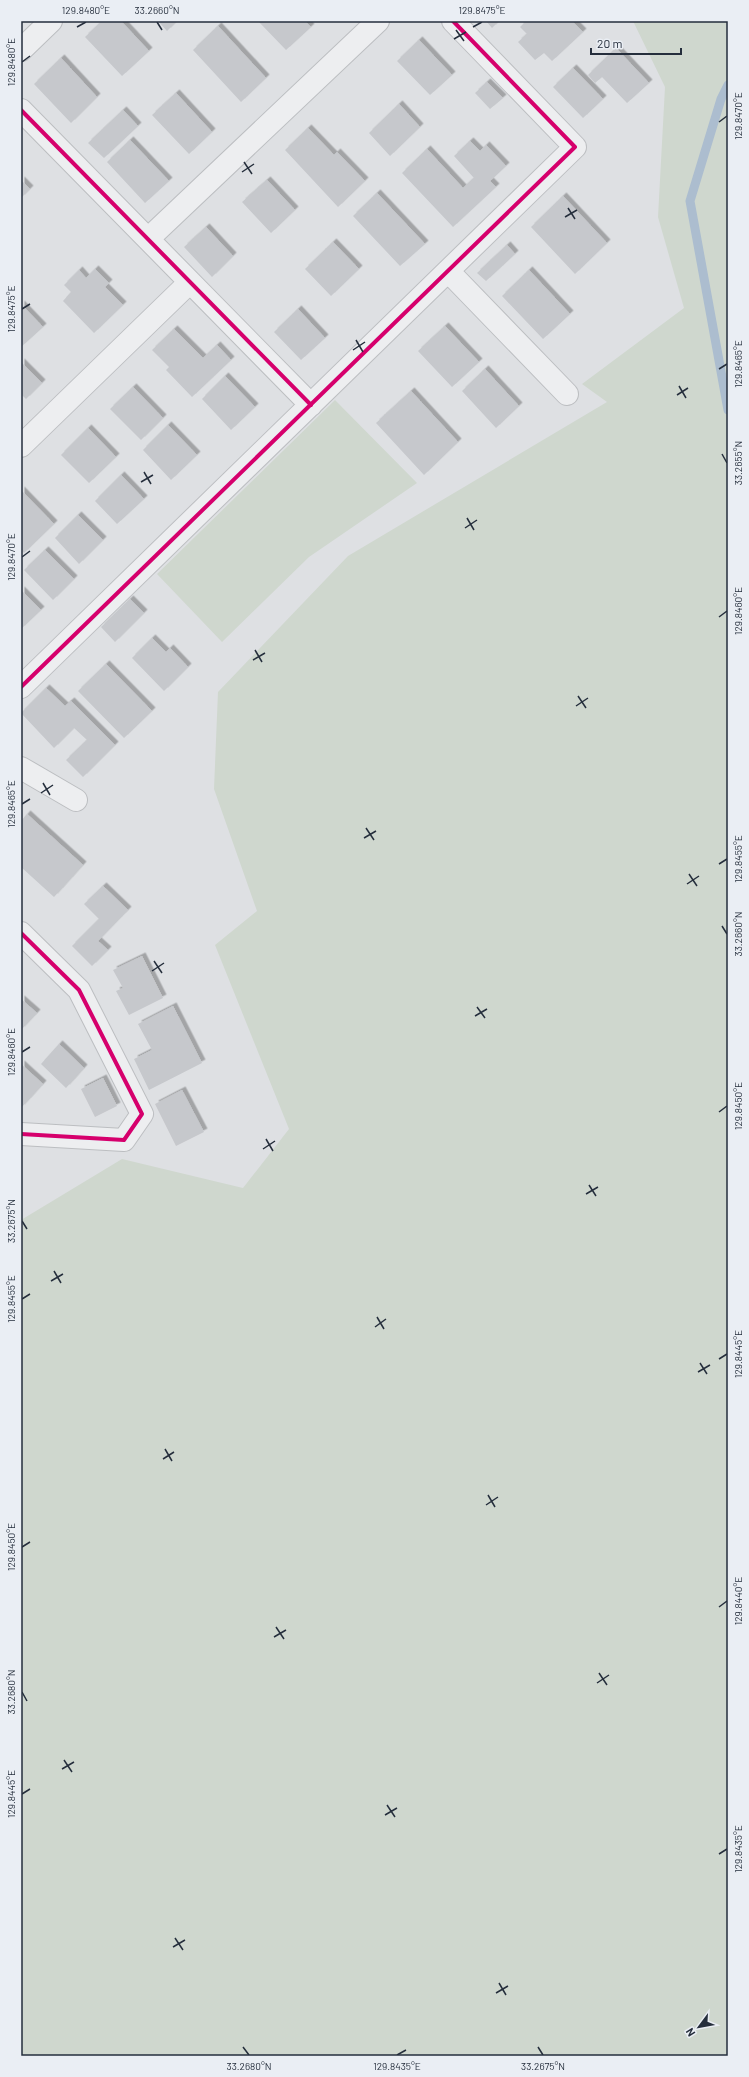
<svg xmlns="http://www.w3.org/2000/svg" width="749" height="2077" font-family="Barlow,sans-serif">
<style>
.green{fill:#cfd7ce}
.lines{fill:none;stroke-linecap:round;stroke-linejoin:round}
.stream{stroke:#acbdcf;stroke-width:9}
.building{fill:#c6c8cc;filter:url(#shadow)}
.street-casing{stroke:#bcbec1;stroke-width:24}
.street{stroke:#edeef0;stroke-width:22}
.cycleway-casing{stroke:#eaeef4;stroke-width:6}
.cycleway{stroke:#d6006c;stroke-width:4}
.ticks{fill:none;stroke:#252e3c;stroke-width:1.5}
.neatline{fill:none;stroke:#252e3c;stroke-width:1.5}
.ticks-label{font-size:10px;text-anchor:middle;fill:#252e3c}
</style>
<defs>
<filter id="shadow"><feDropShadow dx="3.5" dy="-3.5" stdDeviation="0" flood-color="#0004"/></filter>
</defs>
<rect width="100%" height="100%" fill="#dee0e3"/>
<path class="green" d="M633,21H728V2056H21V1220L122,1159L243,1188L289,1129L215,945L257,911L214,789L218,692L348,556L607,402L582,384L684,308L658,217L665,87Z
M335,400L417,483L309,557L222,642L157,574Z"/>
<g class="lines">
<path class="stream" d="M728,85L721,99L690,201L728,410"/>
</g>
<path class="building" d="M102,21H121L149,51L122,76L85,37Z
M158,21H177L167,31Z
M258,21H305L311,27L286,50Z
M486,21H499L492,28Z
M526,21H572L583,32L552,61L544,53L535,60L518,42L527,34L520,27Z
M218,26L266,78L241,102L193,50Z
M419,40L452,75L430,95L397,61Z
M616,48L649,83L627,103L602,77L595,83L588,75Z
M61,58L97,97L71,123L34,84Z
M573,68L603,99L583,118L553,87Z
M487,82L503,98L490,109L475,93Z
M176,93L212,132L189,154L152,115Z
M399,104L420,127L390,156L369,133Z
M123,110L138,126L104,158L88,143Z
M308,128L334,155L337,152L365,181L338,207L285,150Z
M130,140L169,181L145,203L107,162Z
M470,141L480,151L486,145L506,166L490,181L496,187L453,227L402,173L427,149L463,188L474,178L454,156Z
M21,180L30,189L21,198Z
M267,180L295,210L271,233L242,202Z
M377,193L425,244L400,266L353,216Z
M563,196L607,243L575,274L531,227Z
M206,227L233,256L212,277L184,247Z
M333,242L359,269L331,296L305,269Z
M507,245L515,254L486,281L477,273Z
M95,269L109,283L105,287L123,305L94,333L63,301L71,292L64,285L79,270L86,278Z
M529,270L570,314L543,339L502,296Z
M21,304L43,327L21,347Z
M298,309L325,338L301,360L274,332Z
M445,326L479,362L452,387L418,351Z
M174,329L203,358L217,345L231,360L192,397L166,370L169,367L152,350Z
M21,362L42,383L26,399L21,394Z
M485,369L519,406L496,428L462,391Z
M225,376L255,407L231,430L202,399Z
M133,387L163,418L141,440L110,409Z
M411,391L458,442L424,475L376,423Z
M168,425L197,455L171,480L143,450Z
M88,428L116,457L89,483L61,455Z
M121,475L144,499L117,524L95,501Z
M21,490L54,524L24,553L21,550Z
M78,515L103,540L79,564L55,538Z
M45,550L74,579L53,600L24,570Z
M21,590L41,610L21,629Z
M130,599L144,613L115,642L101,627Z
M152,638L166,652L170,648L188,667L164,691L132,658Z
M106,664L152,711L124,738L78,691Z
M46,688L65,706L71,701L115,745L83,777L66,760L87,740L74,728L54,748L21,713Z
M27,814L83,865L54,897L21,867V821Z
M103,886L128,910L98,941L108,950L92,966L72,946L99,919L84,904Z
M142,956L163,998L129,1015L116,991L123,988L113,970Z
M21,999L37,1013L21,1030Z
M173,1006L202,1063L149,1090L134,1059L152,1050L138,1024Z
M59,1044L84,1068L66,1088L41,1064Z
M21,1064L43,1084L21,1108Z
M103,1078L117,1106L95,1117L81,1089Z
M182,1090L204,1132L176,1146L155,1104Z"/>
<g class="lines">
<defs>
<path id="street" d="M21,50L51,21
M21,110L311,405
M148,239L378,21
M448,271L567,394
M21,446L190,282
M21,687L575,147L453,21
M21,768L76,800
M21,933L79,990L142,1114L124,1140L21,1134"/>
</defs>
<use href="#street" class="street-casing"/>
<use href="#street" class="street"/>
<defs>
<path id="cycleway" d="M21,110L311,405
M21,687L575,147L453,21
M21,933L79,990L142,1114L124,1140L21,1134"/>
</defs>
<use href="#cycleway" class="cycleway-casing"/>
<use href="#cycleway" class="cycleway"/>
</g>
<path class="ticks" d="M157,22L162,30M77,27L86,22M473,27L482,22M456,30L464,41M454,39L466,32M22,62L30,56M719,122L727,116M244,162L252,174M242,172L254,164M568,208L575,219M565,217L577,210M22,309L30,304M356,340L363,352M353,350L365,342M719,369L727,364M679,386L686,398M677,395L688,388M722,454L727,463M144,472L151,484M141,482L153,475M467,518L474,530M465,528L477,520M22,557L30,551M719,617L727,611M255,650L262,662M253,660L265,653M578,696L586,708M576,706L588,698M43,783L50,795M41,793L53,785M22,804L30,799M366,828L374,840M364,838L376,831M719,864L727,859M689,874L697,886M687,884L699,876M722,926L727,934M154,961L162,973M152,971L164,963M477,1007L485,1018M475,1016L487,1009M22,1052L30,1047M719,1112L727,1106M266,1139L273,1151M263,1149L275,1141M589,1185L596,1196M586,1194L598,1187M22,1221L27,1229M54,1271L61,1283M51,1281L63,1274M22,1299L30,1294M377,1317L384,1329M375,1327L386,1319M719,1359L727,1354M700,1363L707,1374M698,1372L710,1365M165,1449L172,1461M163,1459L174,1452M488,1495L495,1507M486,1505L498,1497M22,1547L30,1542M719,1607L727,1601M276,1627L284,1639M274,1637L286,1630M599,1673L607,1685M597,1683L609,1675M22,1692L27,1701M64,1760L72,1772M62,1769L74,1762M22,1794L30,1789M387,1805L395,1817M385,1815L397,1808M719,1854L727,1849M175,1938L183,1950M173,1947L185,1940M499,1983L506,1995M496,1993L508,1986M243,2047L249,2055M538,2047L543,2055M397,2055L406,2050"/>
<rect width="749" height="2077" fill="none" stroke="#eaeef4" stroke-width="44"/>
<g transform="translate(699 2027) rotate(238)" stroke="#eaeef4" stroke-width="3" paint-order="stroke">
<path d="M0-3L7 15L0 10L-7 15Z" fill="#252e3c"/>
<text y="-6" font-size="11" font-weight="bold" text-anchor="middle" fill="#252e3c">N</text>
</g>
<path d="M591 48v6h90v-6" fill="none" stroke="#252e3c" stroke-width="2"/>
<text x="597" y="48" font-size="12" fill="#252e3c" stroke="#eaeef4" stroke-width="3" paint-order="stroke">20 m</text>
<rect x="22" y="22" width="705" height="2033" class="neatline"/>
<g class="ticks-label">
<text x="86" y="14">129.8480°E</text>
<text x="157" y="14">33.2660°N</text>
<text x="482" y="14">129.8475°E</text>
<text transform="translate(11 62) rotate(-90)" y="4">129.8480°E</text>
<text transform="translate(738 116) rotate(-90)" y="4">129.8470°E</text>
<text transform="translate(11 309) rotate(-90)" y="4">129.8475°E</text>
<text transform="translate(738 364) rotate(-90)" y="4">129.8465°E</text>
<text transform="translate(738 463) rotate(-90)" y="4">33.2655°N</text>
<text transform="translate(11 557) rotate(-90)" y="4">129.8470°E</text>
<text transform="translate(738 611) rotate(-90)" y="4">129.8460°E</text>
<text transform="translate(11 804) rotate(-90)" y="4">129.8465°E</text>
<text transform="translate(738 859) rotate(-90)" y="4">129.8455°E</text>
<text transform="translate(738 934) rotate(-90)" y="4">33.2660°N</text>
<text transform="translate(11 1052) rotate(-90)" y="4">129.8460°E</text>
<text transform="translate(738 1106) rotate(-90)" y="4">129.8450°E</text>
<text transform="translate(11 1221) rotate(-90)" y="4">33.2675°N</text>
<text transform="translate(11 1299) rotate(-90)" y="4">129.8455°E</text>
<text transform="translate(738 1354) rotate(-90)" y="4">129.8445°E</text>
<text transform="translate(11 1547) rotate(-90)" y="4">129.8450°E</text>
<text transform="translate(738 1601) rotate(-90)" y="4">129.8440°E</text>
<text transform="translate(11 1692) rotate(-90)" y="4">33.2680°N</text>
<text transform="translate(11 1794) rotate(-90)" y="4">129.8445°E</text>
<text transform="translate(738 1849) rotate(-90)" y="4">129.8435°E</text>
<text x="249" y="2070">33.2680°N</text>
<text x="397" y="2070">129.8435°E</text>
<text x="543" y="2070">33.2675°N</text>
</g>
</svg>
